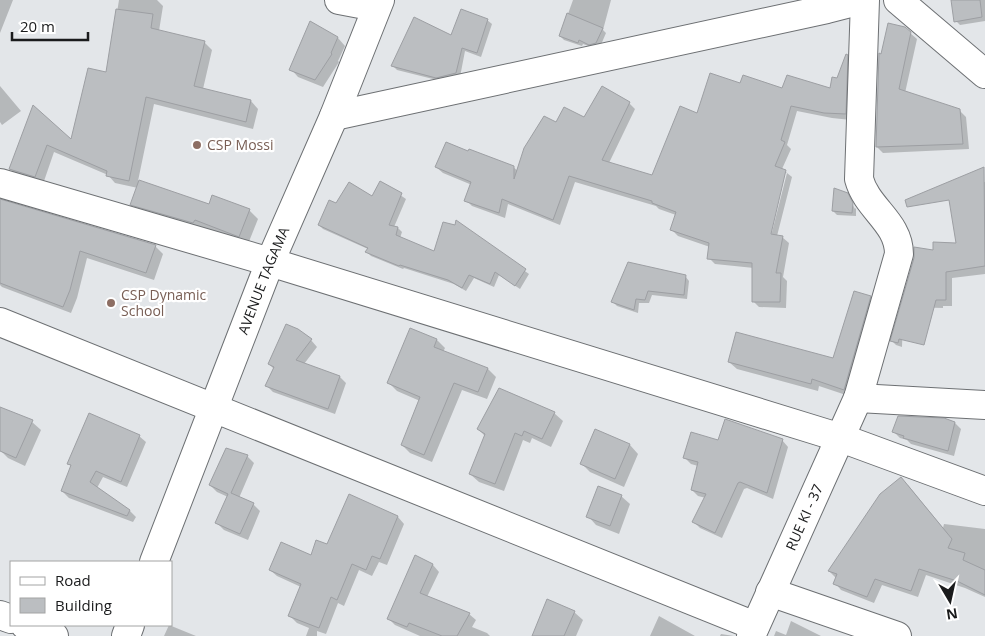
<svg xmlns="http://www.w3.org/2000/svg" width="985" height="636" font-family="'Open Sans',sans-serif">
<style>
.shadow{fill:#0003;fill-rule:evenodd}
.building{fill:#bbbec1;stroke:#9d9fa3}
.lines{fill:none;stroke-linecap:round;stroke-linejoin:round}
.minor-casing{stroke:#6d7073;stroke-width:30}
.minor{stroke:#fff;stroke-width:28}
.education-dot{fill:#8d6e63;stroke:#fff;stroke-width:2}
.labels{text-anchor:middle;stroke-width:4.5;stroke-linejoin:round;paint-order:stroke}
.education-label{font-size:14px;fill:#785e54;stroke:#fff;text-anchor:start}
.street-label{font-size:14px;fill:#1a1b1c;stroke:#fff}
</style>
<rect width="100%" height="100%" fill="#e3e6e9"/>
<path class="shadow" d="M0,0H13L0,33Z
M119,0H157L163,6L159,31L204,42L212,50L203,89L251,101L258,109L253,129L154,104L138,181L210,205L249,210L258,219L248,244L203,228L202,231L140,213L132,204L138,188L115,183L108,175L54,152L43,184L18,177L10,169L33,107L72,141L107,74Z
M572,0H611L603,30L606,33L600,47L594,48L583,44L582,46L564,40L560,36L573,0Z
M964,0H985V21L960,25L956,21Z
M487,20L492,24L481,57L465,51L460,77L441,81L397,70L393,66Z
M311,23L338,38L345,46L338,61L339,62L323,87L298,77L291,69Z
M910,33L917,39L905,93L959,110L966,117L969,149L883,153L877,147Z
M847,56L853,62L851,120L832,118L797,111L787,145L791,149L782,169L792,177L777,236L782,237L789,243L783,277L787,281L786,308L759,307L753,301L754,268L715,264L709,258L710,247L678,236L671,229L676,215L659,209L656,206L575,182L560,225L508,204L505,218L472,206L466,200L472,185L443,173L436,167L469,153L513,167L518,171L557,124L585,118L629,103L635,109L609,163L653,176L697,115L741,85L783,90L831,89L838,80ZM784,173H787L770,240H768Z
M0,86L21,111L2,125L0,122Z
M381,182L406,199L394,227L398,228L402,232L400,238L435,252L455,227L457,222L529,274L520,289L499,275L494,287L474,278L466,291L454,284L404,268L403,269L371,256L367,252L368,249L323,229L319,225L337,205L373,198Z
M985,182V274L952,278V306H943V308L910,307L934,251L957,244L948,185Z
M848,196L855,209L856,208V216L837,215L833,211Z
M0,201L155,246L163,254L154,280L87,258L77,298L71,313L2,287L0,285Z
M685,276L689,281L687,299L652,295L649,303H639L638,313L617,306L613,302Z
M870,297L878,305L852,397L819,386L818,391L737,369L729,362L834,360Z
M903,316L902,347L896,345L892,341Z
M311,340L317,347L304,364L340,377L346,383L335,414L273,392L266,385L274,369L269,364Z
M437,340L445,348L443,352L488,369L496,377L487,399L462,390L432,462L410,453L402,445L420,401L397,391L389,383Z
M554,413L563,421L551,447L532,438L530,443L523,440L504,491L479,482L470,474L485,436L478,429Z
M32,422L41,430L25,466L8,458L0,450V448Z
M955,423L961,429L954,456L911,444L907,440L900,438L894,432Z
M596,431L630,445L638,454L624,487L590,472L582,464Z
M139,436L146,442L127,487L103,477L97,488L130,511L136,517L133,522L69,498L62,491L72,467L69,464Z
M782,440L788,447L773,499L747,488L744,489L722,538L700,528L694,522L706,498L698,496L692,490L698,466L691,464L684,457L719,441Z
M247,456L254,463L239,498L253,504L260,511L248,540L224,530L217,523L228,497L217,492L210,485Z
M908,485L943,528L944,524L985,529V597L965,588L926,575L918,597L882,585L874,603L841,590L835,583L836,578L829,571Z
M349,496L398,517L404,524L387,565L379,562L372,576L359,570L344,606L338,603L326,634L317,631V636H306L309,628L297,623L290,616L301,587L277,576L270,570L311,557L328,545Z
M621,496L630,504L619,534L596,525L588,516Z
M415,557L433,565L439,572L427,597L469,614L476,620L472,627L487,633L490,636H420L395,625L388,618Z
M574,612L583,620L576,636H533Z
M659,616L695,636H650Z
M791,621L821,636H774L776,631L786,635Z
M169,625L196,636H164Z
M721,634L734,636H720Z"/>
<path class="building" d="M951,0H980L982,17L954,22Z
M116,9L153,14L151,28L205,41L194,86L251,100L246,122L146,97L129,181L106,176L107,171L47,145L35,177L9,169L33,105L71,139L88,68L106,72Z
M461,9L488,19L477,53L462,48L456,73L436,78L391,66L414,17L451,35Z
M567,13L603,28L596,43L589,45L579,40L578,43L559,36Z
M310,21L338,37L331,53L332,54L315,80L289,70Z
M888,23L905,27L911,32L899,89L960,109L963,144L876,147L879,53L881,54Z
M846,54L848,55L846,114L824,113L791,106L781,140L785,142L775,166L786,170L771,234L783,236L776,273H781L780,302H752V263L707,259L709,243L670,230L676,212L652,203V201L569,176L553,220L502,199L499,213L464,201L471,182L435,167L446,142L468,151L469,149L514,166V179L524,148L544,116L556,122L564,107L584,117L602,86L630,102L602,160L652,175L680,106L697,113L710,73L740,83L743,75L782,88L787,75L830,88L832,77L837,78Z
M984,167L985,266L946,272V300H936L924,345L899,339L898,343L890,341L914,258V247L933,250V242L956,243L949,200L907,207L905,200Z
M139,180L209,204L212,195L250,209L239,237L195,220L193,223L130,205Z
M380,181L402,193L389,225L398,227L396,235L434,251L443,222L455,225L456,220L526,269L515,286L495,272L490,284L469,275L462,288L448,280L400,265L399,266L365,252L368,248L318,225L329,200L336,203L349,182L372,196Z
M834,188L848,193L853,203L852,213L832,211Z
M0,199L156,245L146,273L80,251L70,290L63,307L0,283Z
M628,262L686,275L684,295L648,291L645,300L636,299L634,310L611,302Z
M854,291L871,296L844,390L812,379L811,384L728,362L736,332L833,358Z
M286,324L298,329L312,339L296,360L340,376L328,409L265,386L274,367L268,364Z
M410,328L437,339L434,347L488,368L478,392L454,383L424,455L401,445L420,397L387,383Z
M499,388L555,412L542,439L524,431L522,436L515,433L495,484L469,474L485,434L477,429Z
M0,407L33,420L16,458L0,451Z
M89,413L140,435L121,482L96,471L90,482L130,510L127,516L61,491L71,465L67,464Z
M898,416L944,418L955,422L948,451L903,438L904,436L892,432Z
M725,419L783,439L767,493L740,482L738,483L715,533L692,522L706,494L691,490L698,462L683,458L691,432L718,440Z
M595,429L630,444L615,479L580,464Z
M226,448L248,455L231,493L254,503L240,534L215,523L228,494L209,485Z
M901,477L952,539L948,548L965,553L963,560L985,570V595L957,581L919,569L911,591L875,579L867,597L833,584L837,574L828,571L880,494Z
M598,486L622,495L610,526L586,517Z
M349,494L398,516L380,559L372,556L366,570L352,564L337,600L331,597L319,628L288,616L301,584L269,570L281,542L311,555L316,540L327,544Z
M415,555L433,564L420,593L470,613L457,636H442L409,623L407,627L387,619Z
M547,599L575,611L564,636H532Z"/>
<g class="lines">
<defs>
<g id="minor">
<path d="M339,0L376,7"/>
<path d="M898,0L985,74"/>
<path d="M334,116L827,9L862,0"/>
<path d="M0,183L270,262L841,438L985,491"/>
<path d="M0,322L755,626"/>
<path d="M858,398L985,405"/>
<path id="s1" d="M154,562L270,262L334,116L380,0"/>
<path d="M770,592L897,636"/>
<path d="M0,615L11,619"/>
<path d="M25,625L54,636"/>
<path d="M126,636L130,625"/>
<path id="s2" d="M751,636L858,398L899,254C899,222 867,209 859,179L865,0"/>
</g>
</defs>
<use href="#minor" class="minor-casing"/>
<use href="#minor" class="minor"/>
</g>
<g class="education-dot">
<circle cx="197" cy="145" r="5"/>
<circle cx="111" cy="303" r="5"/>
</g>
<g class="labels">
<g class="education-label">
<text x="207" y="150">CSP Mossi</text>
<text x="121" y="300">CSP Dynamic<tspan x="121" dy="16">School</tspan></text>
</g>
<g class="street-label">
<text dy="5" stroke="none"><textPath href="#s1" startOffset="302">AVENUE TAGAMA</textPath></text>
<text dy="5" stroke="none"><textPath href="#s2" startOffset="130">RUE KI - 37</textPath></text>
</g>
</g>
<rect x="10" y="561" width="162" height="65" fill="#ffffff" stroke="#a3a4a4"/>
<rect x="20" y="577" width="25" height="8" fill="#ffffff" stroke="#a3a4a4"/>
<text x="55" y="586" font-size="15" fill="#1a1b1c">Road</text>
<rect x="20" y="598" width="25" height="15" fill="#bbbec1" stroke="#a3a4a4"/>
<text x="55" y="611" font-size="15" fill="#1a1b1c">Building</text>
<g transform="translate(950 601) rotate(171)" stroke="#ffffff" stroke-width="4" paint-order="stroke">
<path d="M0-4L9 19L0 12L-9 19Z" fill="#1a1b1c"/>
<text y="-8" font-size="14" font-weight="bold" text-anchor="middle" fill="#1a1b1c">N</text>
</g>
<path d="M12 32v8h76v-8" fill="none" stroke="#1a1b1c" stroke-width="2.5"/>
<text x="20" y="32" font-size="15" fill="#1a1b1c" stroke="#ffffff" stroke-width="4" paint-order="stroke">20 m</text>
</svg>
